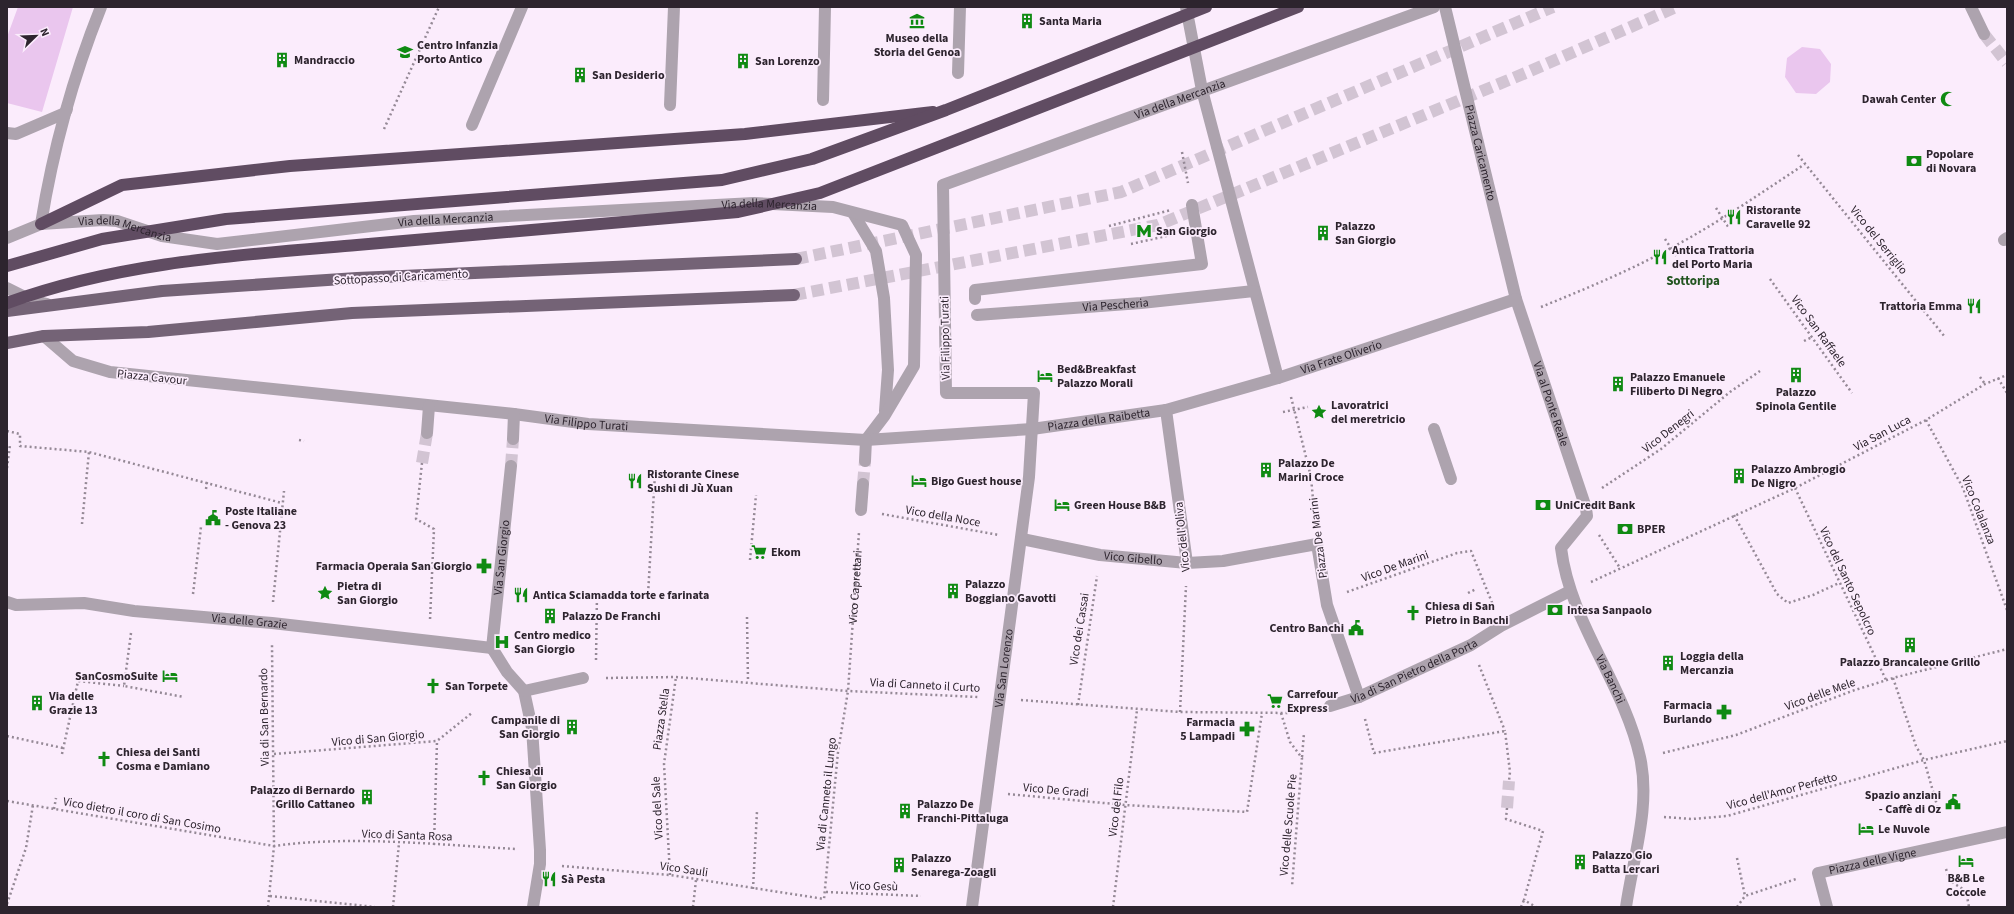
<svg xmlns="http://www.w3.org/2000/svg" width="2014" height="914" font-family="'Source Sans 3',sans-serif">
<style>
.green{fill:#eac6ee}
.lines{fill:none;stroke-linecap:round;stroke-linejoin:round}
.minor-tunnel{stroke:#d2c4d3;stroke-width:12;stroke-dasharray:12 6;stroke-linecap:butt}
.major-tunnel{stroke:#d2c4d3;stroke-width:12;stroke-dasharray:12 6;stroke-linecap:butt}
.path{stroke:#958996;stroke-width:2.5;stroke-dasharray:2 3;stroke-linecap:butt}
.minor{stroke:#ada3ae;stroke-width:12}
.major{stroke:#746376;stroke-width:12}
.highway{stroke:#604c62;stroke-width:12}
.highway-bridge{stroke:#604c62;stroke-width:12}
.labels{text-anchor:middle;stroke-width:3.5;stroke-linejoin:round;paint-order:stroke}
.poi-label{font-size:12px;font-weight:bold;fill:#2d242e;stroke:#fbecfc;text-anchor:start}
.street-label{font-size:12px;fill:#2d242e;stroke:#fbecfc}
.neighbourhood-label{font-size:13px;font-weight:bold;fill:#225520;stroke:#fbecfc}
</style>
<rect width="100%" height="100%" fill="#fbecfc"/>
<path class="green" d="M18,7H73L42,112L7,103V37Z
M1802,47L1820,49L1831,64L1830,82L1816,94L1796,93L1785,77L1787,58Z"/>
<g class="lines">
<path class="minor-tunnel" d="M1984,34L2007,63
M422,463L427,433
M511,466L513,439
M863,484L865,461
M1507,808L1509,781"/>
<path class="major-tunnel" d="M796,259L1121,192L1553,7
M794,295L1158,225L1528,72L1676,7"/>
<g class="path">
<path d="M384,129L439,7"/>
<path d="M1182,152L1188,183"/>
<path d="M1798,155L1945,337"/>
<path d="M1716,208L1729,228"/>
<path d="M1109,226L1171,210"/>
<path d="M1665,239L1676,256"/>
<path d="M1131,244L1175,234"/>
<path d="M1770,279L1852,393"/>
<path d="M1541,307C1585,289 1629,271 1671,248C1718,223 1761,193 1805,164"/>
<path d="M1804,341L1812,337"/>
<path d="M1980,377L1985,384"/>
<path d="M1998,378L2007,393"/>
<path d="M1291,397L1311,477L1315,522"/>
<path d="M1283,412L1308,407"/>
<path d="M1926,420L1963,488L2007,610"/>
<path d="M7,431L20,434V446L89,452L282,503"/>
<path d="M299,440L304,441"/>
<path d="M422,463L416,519L434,529L430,620"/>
<path d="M7,468L10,445"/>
<path d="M1602,488L1661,449L1730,392L1760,371"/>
<path d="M1795,488L1886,680"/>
<path d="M206,489L207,482"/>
<path d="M882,514L999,535"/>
<path d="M1734,515L1777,594L1788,603L1813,595L1839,583"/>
<path d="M82,524L89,452"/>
<path d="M1599,535L1620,568"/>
<path d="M750,560L756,495"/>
<path d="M1591,582L1795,488L1926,420L1985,384L2007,375"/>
<path d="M1347,592L1457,553L1471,551L1493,605"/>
<path d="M1468,593L1476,589"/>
<path d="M193,594L201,527"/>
<path d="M273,602L284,491"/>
<path d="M747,617L748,682"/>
<path d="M131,633L124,686L184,697"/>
<path d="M596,660L597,593L648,595L655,473"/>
<path d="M1479,665L1505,731"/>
<path d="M606,678L676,677L848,691L978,697"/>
<path d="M1893,678L1916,746L1924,760L1939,812"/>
<path d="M1021,700L1180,712L1290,713"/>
<path d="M1078,705L1097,576"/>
<path d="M1180,712L1186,586"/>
<path d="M1281,713L1290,742L1302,758L1292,886"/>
<path d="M1365,719L1374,753L1505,731L1510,772L1509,781"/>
<path d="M7,736L63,748"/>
<path d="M1663,753L1736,735L1852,691L1893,678L2007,649"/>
<path d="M62,754L78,681L124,686"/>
<path d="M274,754L437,741L473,712"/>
<path d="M1302,757L1304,733"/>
<path d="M1008,794L1125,805L1247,812L1262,713"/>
<path d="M7,801L274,846C353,835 438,845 517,849"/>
<path d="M1507,808L1506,819L1543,831L1524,900L1536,907"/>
<path d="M54,809L56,798"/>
<path d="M1664,817L1692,819L1727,816L1924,760L2007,741"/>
<path d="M434,845L437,741"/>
<path d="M1737,858L1745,896"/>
<path id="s1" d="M562,866L670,875L824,899L838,752L848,691L859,532"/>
<path d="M1946,869L1950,881L1966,891L1969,907"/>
<path d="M670,875L664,764L676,677"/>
<path d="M753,889L757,811"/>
<path d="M826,892L921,896"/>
<path d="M270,896L375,907"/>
<path d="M7,904L26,848L33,805"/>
<path d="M268,907L274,846L272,645"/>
<path d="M393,907L399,843"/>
<path d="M693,907L696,880"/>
<path d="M1113,907L1137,710"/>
<path d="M1521,907L1524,900"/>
<path d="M1737,907L1745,896L1796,879"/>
</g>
<g class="minor">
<path d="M1186,7L1202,90L1278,378"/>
<path id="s2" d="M1445,7L1516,299L1586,508L1587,516L1561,548C1570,623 1624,684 1640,757C1651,806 1633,858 1626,907"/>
<path d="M1971,7L1984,34"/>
<path d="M958,73L960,7"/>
<path d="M823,100L825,7"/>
<path d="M670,105L674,7"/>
<path d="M472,125L522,7"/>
<path d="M7,133L16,134L65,113L67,109"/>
<path d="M853,213L876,251L884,298L888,370L885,411"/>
<path d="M41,224C53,149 73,77 101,7"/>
<path id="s3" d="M7,238L41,224L103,220L117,221L162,236L217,244L414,221L754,203L833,207L902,225L916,255L914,366L885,415L866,440"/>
<path d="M2004,240L2007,238"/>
<path d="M7,288L31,300L47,304"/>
<path d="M975,299V290L1202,264L1192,205"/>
<path id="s4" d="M977,315L1141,303L1254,291"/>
<path id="s5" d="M44,336L73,361L110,372L514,414L588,424L866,440L1032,429L1166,410L1278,378L1516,299"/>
<path d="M1166,410L1187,563"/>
<path d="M1434,429L1451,479"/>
<path d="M427,433L429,406"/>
<path d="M513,439L514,414"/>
<path d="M865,461L866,440"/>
<path d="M861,510L863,484"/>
<path id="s6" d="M1022,539L1100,555L1187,563L1223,561L1317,544L1327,605L1359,697"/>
<path id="s7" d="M7,602L16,605L84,603L134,611L272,623L492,648"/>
<path d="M492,648L507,672L524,691L532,728L540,850V864L533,907"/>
<path id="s8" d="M492,648L511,466"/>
<path d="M524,691L583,678"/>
<path id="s9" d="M1330,706L1359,697L1471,645L1501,626L1570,591"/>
<path id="s10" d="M972,907L1029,477L1034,393H946L943,185L1434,7"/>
<path id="s11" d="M1827,907L1818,873L2007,832"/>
</g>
<path class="major" d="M7,311L162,291L357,278L796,259
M7,343L44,336L148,332L352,313L794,295"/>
<path class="highway" d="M41,224L122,185L290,166L745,134L933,112"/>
<path class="highway-bridge" d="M7,266L102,239L226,219L722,180L812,159L946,110L1206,7
M7,303C119,262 239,255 357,245C484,234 611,223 738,212L820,193L1298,7"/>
</g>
<defs>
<symbol id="museum-bare" viewBox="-9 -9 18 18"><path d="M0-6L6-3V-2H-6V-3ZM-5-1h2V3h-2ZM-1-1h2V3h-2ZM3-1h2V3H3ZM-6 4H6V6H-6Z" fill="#0f8a12" stroke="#fbecfc" stroke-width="2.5" paint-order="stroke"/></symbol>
<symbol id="building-bare" viewBox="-9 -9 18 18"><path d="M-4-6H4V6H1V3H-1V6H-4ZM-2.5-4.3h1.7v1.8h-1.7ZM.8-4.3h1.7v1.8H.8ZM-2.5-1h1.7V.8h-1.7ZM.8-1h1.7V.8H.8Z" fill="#0f8a12" stroke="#fbecfc" stroke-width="2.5" paint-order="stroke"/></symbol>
<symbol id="school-bare" viewBox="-9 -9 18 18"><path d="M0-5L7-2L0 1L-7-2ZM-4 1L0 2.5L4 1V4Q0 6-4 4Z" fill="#0f8a12" stroke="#fbecfc" stroke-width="2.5" paint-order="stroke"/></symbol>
<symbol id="mosque-bare" viewBox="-9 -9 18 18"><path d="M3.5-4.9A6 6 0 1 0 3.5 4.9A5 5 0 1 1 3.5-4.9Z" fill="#0f8a12" stroke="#fbecfc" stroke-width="2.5" paint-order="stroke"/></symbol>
<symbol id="bank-bare" viewBox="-9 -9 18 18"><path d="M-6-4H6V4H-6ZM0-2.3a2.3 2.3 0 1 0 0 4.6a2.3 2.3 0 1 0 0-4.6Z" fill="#0f8a12" stroke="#fbecfc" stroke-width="2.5" paint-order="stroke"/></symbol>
<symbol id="restaurant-bare" viewBox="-9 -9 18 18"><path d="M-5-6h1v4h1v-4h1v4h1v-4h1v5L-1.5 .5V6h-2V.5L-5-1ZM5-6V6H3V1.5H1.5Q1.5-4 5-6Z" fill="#0f8a12" stroke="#fbecfc" stroke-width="2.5" paint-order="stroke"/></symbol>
<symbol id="metro-bare" viewBox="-9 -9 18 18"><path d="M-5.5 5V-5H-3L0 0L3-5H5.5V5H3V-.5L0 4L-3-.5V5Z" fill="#0f8a12" stroke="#fbecfc" stroke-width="2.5" paint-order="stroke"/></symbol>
<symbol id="hotel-bare" viewBox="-9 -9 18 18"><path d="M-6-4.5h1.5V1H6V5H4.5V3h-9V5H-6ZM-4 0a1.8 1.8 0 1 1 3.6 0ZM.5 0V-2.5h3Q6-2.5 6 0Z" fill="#0f8a12" stroke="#fbecfc" stroke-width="2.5" paint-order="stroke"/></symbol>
<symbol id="sight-bare" viewBox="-9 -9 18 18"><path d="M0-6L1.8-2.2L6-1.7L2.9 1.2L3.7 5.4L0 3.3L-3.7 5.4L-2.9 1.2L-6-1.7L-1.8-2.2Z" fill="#0f8a12" stroke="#fbecfc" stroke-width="2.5" paint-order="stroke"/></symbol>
<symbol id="civic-bare" viewBox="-9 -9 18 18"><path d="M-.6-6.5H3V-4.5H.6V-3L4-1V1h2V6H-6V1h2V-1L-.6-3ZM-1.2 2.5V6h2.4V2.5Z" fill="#0f8a12" stroke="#fbecfc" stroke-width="2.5" paint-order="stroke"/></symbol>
<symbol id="supermarket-bare" viewBox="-9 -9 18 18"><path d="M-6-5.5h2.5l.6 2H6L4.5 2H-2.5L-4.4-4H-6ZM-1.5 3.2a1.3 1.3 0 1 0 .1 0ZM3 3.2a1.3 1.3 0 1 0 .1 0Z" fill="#0f8a12" stroke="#fbecfc" stroke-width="2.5" paint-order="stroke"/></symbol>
<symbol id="pharmacy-bare" viewBox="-9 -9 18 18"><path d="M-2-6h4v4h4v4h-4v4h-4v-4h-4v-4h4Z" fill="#0f8a12" stroke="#fbecfc" stroke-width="2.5" paint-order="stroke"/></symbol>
<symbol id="church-bare" viewBox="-9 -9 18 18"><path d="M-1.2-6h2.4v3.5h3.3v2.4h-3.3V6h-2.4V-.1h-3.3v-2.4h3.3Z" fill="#0f8a12" stroke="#fbecfc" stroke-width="2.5" paint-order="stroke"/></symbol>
<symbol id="hospital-bare" viewBox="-9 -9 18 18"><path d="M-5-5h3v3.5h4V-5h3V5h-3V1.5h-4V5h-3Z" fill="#0f8a12" stroke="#fbecfc" stroke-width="2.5" paint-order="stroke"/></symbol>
</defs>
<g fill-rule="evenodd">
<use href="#museum-bare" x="906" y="10" width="22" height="22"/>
<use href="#building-bare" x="1016" y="10" width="22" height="22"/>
<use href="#school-bare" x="394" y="41" width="22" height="22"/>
<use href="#building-bare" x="271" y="49" width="22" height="22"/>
<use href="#building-bare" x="732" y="50" width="22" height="22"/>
<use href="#building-bare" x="569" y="64" width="22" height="22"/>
<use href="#mosque-bare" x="1937" y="88" width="22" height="22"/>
<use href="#bank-bare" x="1903" y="150" width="22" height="22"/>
<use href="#restaurant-bare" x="1723" y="206" width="22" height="22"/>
<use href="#metro-bare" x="1133" y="220" width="22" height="22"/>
<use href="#building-bare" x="1312" y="222" width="22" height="22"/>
<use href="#restaurant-bare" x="1649" y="246" width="22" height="22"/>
<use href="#restaurant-bare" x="1963" y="295" width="22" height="22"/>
<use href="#building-bare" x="1785" y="364" width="22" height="22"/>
<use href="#hotel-bare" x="1034" y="365" width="22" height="22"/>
<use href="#building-bare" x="1607" y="373" width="22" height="22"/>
<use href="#sight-bare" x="1308" y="401" width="22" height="22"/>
<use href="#building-bare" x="1255" y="459" width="22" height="22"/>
<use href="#building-bare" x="1728" y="465" width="22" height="22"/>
<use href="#restaurant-bare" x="624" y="470" width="22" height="22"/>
<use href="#hotel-bare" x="908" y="470" width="22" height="22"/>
<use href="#hotel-bare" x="1051" y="494" width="22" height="22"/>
<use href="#bank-bare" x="1532" y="494" width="22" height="22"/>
<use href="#civic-bare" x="202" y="507" width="22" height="22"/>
<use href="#bank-bare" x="1614" y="518" width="22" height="22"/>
<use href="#supermarket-bare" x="748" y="541" width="22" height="22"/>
<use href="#pharmacy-bare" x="473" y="555" width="22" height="22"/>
<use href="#building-bare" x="942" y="580" width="22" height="22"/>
<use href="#sight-bare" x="314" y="582" width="22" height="22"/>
<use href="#restaurant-bare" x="510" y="584" width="22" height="22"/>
<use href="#bank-bare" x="1544" y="599" width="22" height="22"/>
<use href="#church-bare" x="1402" y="602" width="22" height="22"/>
<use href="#building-bare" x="539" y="605" width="22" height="22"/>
<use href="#civic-bare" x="1345" y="617" width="22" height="22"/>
<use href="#hospital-bare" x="491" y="631" width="22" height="22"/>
<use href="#building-bare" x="1899" y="634" width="22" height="22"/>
<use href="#building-bare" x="1657" y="652" width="22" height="22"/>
<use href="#hotel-bare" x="159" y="665" width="22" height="22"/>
<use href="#church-bare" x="422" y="675" width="22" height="22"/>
<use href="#supermarket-bare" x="1264" y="690" width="22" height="22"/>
<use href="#building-bare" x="26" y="692" width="22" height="22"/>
<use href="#pharmacy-bare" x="1713" y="701" width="22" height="22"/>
<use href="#building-bare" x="561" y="716" width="22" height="22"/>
<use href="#pharmacy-bare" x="1236" y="718" width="22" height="22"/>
<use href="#church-bare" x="93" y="748" width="22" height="22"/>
<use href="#church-bare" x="473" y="767" width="22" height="22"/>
<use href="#building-bare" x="356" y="786" width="22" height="22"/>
<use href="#civic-bare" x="1942" y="791" width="22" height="22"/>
<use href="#building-bare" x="894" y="800" width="22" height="22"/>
<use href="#hotel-bare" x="1855" y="818" width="22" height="22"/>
<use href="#hotel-bare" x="1955" y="850" width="22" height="22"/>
<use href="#building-bare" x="1569" y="851" width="22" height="22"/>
<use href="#building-bare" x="888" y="854" width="22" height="22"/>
<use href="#restaurant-bare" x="538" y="868" width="22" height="22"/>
</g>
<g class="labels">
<g class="poi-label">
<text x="1039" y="25">Santa Maria</text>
<text x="917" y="42" text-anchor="middle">Museo della<tspan x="917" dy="14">Storia del Genoa</tspan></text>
<text x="417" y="49">Centro Infanzia<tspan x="417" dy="14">Porto Antico</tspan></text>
<text x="294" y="64">Mandraccio</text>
<text x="755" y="65">San Lorenzo</text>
<text x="592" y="79">San Desiderio</text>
<text x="1936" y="103" text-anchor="end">Dawah Center</text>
<text x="1926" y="158">Popolare<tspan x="1926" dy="14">di Novara</tspan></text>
<text x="1746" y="214">Ristorante<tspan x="1746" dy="14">Caravelle 92</tspan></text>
<text x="1335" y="230">Palazzo<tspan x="1335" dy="14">San Giorgio</tspan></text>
<text x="1156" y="235">San Giorgio</text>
<text x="1672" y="254">Antica Trattoria<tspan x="1672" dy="14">del Porto Maria</tspan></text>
<text x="1962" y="310" text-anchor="end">Trattoria Emma</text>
<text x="1057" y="373">Bed&amp;Breakfast<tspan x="1057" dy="14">Palazzo Morali</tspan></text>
<text x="1630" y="381">Palazzo Emanuele<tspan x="1630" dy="14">Filiberto Di Negro</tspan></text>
<text x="1796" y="396" text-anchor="middle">Palazzo<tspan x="1796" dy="14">Spinola Gentile</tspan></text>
<text x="1331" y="409">Lavoratrici<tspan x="1331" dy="14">del meretricio</tspan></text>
<text x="1278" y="467">Palazzo De<tspan x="1278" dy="14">Marini Croce</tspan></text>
<text x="1751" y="473">Palazzo Ambrogio<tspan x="1751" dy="14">De Nigro</tspan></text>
<text x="647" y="478">Ristorante Cinese<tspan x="647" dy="14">Sushi di Jù Xuan</tspan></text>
<text x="931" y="485">Bigo Guest house</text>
<text x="1074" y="509">Green House B&amp;B</text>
<text x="1555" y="509">UniCredit Bank</text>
<text x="225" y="515">Poste Italiane<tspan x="225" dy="14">- Genova 23</tspan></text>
<text x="1637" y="533">BPER</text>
<text x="771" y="556">Ekom</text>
<text x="472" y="570" text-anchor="end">Farmacia Operaia San Giorgio</text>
<text x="965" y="588">Palazzo<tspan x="965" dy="14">Boggiano Gavotti</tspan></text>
<text x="337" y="590">Pietra di<tspan x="337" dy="14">San Giorgio</tspan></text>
<text x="533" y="599">Antica Sciamadda torte e farinata</text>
<text x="1425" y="610">Chiesa di San<tspan x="1425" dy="14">Pietro in Banchi</tspan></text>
<text x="1567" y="614">Intesa Sanpaolo</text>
<text x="562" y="620">Palazzo De Franchi</text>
<text x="1344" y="632" text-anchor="end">Centro Banchi</text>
<text x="514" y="639">Centro medico<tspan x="514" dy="14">San Giorgio</tspan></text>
<text x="1680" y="660">Loggia della<tspan x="1680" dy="14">Mercanzia</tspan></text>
<text x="1910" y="666" text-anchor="middle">Palazzo Brancaleone Grillo</text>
<text x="158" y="680" text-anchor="end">SanCosmoSuite</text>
<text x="445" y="690">San Torpete</text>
<text x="1287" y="698">Carrefour<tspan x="1287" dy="14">Express</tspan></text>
<text x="49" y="700">Via delle<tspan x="49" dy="14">Grazie 13</tspan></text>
<text x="1712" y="709" text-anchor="end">Farmacia<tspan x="1712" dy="14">Burlando</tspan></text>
<text x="560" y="724" text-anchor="end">Campanile di<tspan x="560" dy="14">San Giorgio</tspan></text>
<text x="1235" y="726" text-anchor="end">Farmacia<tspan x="1235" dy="14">5 Lampadi</tspan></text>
<text x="116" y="756">Chiesa dei Santi<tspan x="116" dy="14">Cosma e Damiano</tspan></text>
<text x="496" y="775">Chiesa di<tspan x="496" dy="14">San Giorgio</tspan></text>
<text x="355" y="794" text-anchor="end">Palazzo di Bernardo<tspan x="355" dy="14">Grillo Cattaneo</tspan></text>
<text x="1941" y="799" text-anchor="end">Spazio anziani<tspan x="1941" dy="14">- Caffè di Oz</tspan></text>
<text x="917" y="808">Palazzo De<tspan x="917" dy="14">Franchi-Pittaluga</tspan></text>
<text x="1878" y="833">Le Nuvole</text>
<text x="1592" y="859">Palazzo Gio<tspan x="1592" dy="14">Batta Lercari</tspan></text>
<text x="911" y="862">Palazzo<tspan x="911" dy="14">Senarega-Zoagli</tspan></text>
<text x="1966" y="882" text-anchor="middle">B&amp;B Le<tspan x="1966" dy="14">Coccole</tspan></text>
<text x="561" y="883">Sà Pesta</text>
</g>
<g class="street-label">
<text dy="4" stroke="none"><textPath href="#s10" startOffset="1066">Via della Mercanzia</textPath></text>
<text dy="4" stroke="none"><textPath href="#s2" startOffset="150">Piazza Caricamento</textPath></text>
<text dy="4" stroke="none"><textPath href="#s3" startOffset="770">Via della Mercanzia</textPath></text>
<text dy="4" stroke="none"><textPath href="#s3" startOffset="446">Via della Mercanzia</textPath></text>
<text dy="4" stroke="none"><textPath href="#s3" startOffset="122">Via della Mercanzia</textPath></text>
<text transform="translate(1879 240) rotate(51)" y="4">Vico del Serriglio</text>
<text transform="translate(401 277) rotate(-3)" y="4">Sottopasso di Caricamento</text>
<text dy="4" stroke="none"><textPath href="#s4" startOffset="139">Via Pescheria</textPath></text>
<text transform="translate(1819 331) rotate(54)" y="4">Vico San Raffaele</text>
<text transform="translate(945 338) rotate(-91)" y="4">Via Filippo Turati</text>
<text dy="4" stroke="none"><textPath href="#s5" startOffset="1321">Via Frate Oliverio</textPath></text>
<text transform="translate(152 377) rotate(6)" y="4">Piazza Cavour</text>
<text dy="4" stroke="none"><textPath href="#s2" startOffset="411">Via al Ponte Reale</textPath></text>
<text dy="4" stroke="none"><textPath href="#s5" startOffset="1070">Piazza della Raibetta</textPath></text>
<text dy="4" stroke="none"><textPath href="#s5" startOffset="556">Via Filippo Turati</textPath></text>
<text transform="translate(1668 431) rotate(-38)" y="4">Vico Denegri</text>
<text transform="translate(1882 433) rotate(-28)" y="4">Via San Luca</text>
<text transform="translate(1979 510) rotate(68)" y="4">Vico Colalanza</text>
<text transform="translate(943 516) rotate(10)" y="4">Vico della Noce</text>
<text transform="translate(1182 537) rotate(-96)" y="4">Vico dell'Oliva</text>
<text transform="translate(1318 538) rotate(-97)" y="4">Piazza De Marini</text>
<text dy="4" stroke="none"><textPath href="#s8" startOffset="91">Via San Giorgio</textPath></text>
<text dy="4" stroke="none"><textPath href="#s6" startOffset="113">Vico Gibello</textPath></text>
<text transform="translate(1395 566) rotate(-20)" y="4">Vico De Marini</text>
<text transform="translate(1848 581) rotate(65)" y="4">Vico del Santo Sepolcro</text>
<text dy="4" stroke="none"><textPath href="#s1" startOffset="578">Vico Caprettari</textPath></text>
<text dy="4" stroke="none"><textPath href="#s7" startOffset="244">Via delle Grazie</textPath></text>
<text transform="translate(1079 629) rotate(-81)" y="4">Vico dei Cassai</text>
<text dy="4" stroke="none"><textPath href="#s10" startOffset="241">Via San Lorenzo</textPath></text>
<text dy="4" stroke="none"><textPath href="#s9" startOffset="91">Via di San Pietro della Porta</textPath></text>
<text dy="4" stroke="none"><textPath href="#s2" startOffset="711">Via Banchi</textPath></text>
<text transform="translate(925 685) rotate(3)" y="4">Via di Canneto il Curto</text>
<text transform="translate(1820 694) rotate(-20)" y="4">Vico delle Mele</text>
<text transform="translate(264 717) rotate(-91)" y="4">Via di San Bernardo</text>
<text transform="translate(661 719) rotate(-82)" y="4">Piazza Stella</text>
<text transform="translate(378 738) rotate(-5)" y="4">Vico di San Giorgio</text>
<text transform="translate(1056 790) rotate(5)" y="4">Vico De Gradi</text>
<text transform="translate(1782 791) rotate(-15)" y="4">Vico dell'Amor Perfetto</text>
<text transform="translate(826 794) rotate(-84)" y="4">Via di Canneto il Lungo</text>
<text transform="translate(1116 807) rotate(-83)" y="4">Vico del Filo</text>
<text transform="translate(657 808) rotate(-93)" y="4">Vico del Sale</text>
<text transform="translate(142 815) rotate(10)" y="4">Vico dietro il coro di San Cosimo</text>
<text transform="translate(1288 825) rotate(-85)" y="4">Vico delle Scuole Pie</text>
<text transform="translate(407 835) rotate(2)" y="4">Vico di Santa Rosa</text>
<text dy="4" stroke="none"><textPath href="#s11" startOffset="91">Piazza delle Vigne</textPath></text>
<text transform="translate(684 869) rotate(8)" y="4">Vico Sauli</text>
<text transform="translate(874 886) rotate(1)" y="4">Vico Gesù</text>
</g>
<g class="neighbourhood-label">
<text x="1693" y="285">Sottoripa</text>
</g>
</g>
<rect width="2014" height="914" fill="none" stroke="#2d242e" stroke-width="16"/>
<g transform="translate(36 36) rotate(67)" stroke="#fbecfc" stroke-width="3" paint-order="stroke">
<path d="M0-3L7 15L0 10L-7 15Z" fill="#2d242e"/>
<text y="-6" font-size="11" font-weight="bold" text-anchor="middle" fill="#2d242e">N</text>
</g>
</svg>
